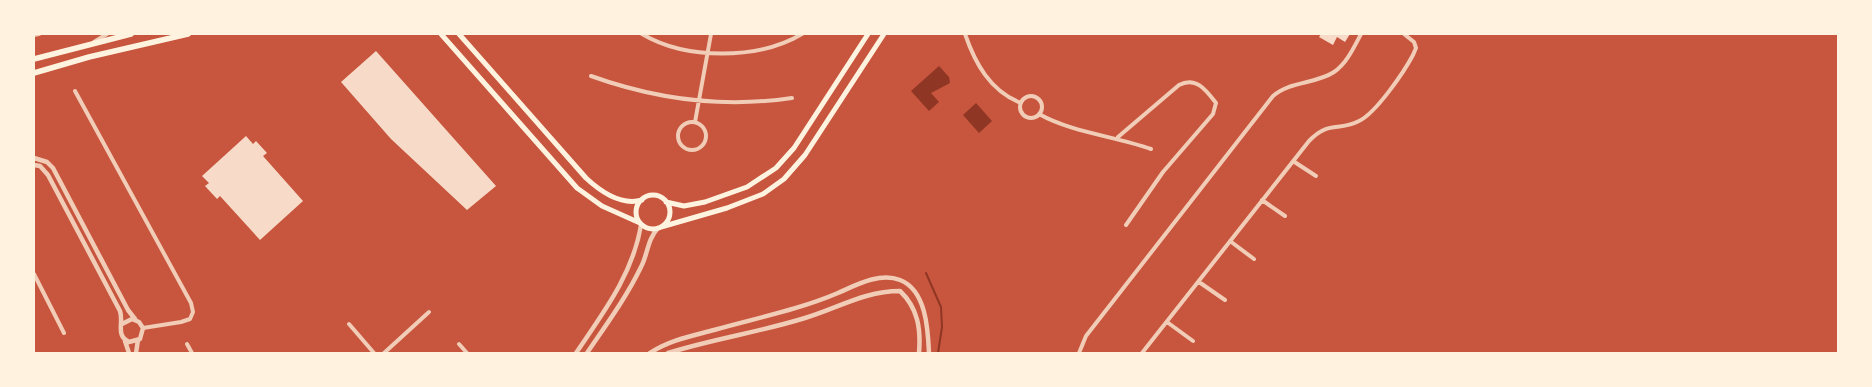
<svg xmlns="http://www.w3.org/2000/svg" width="1872" height="387" font-family="'Open Sans',sans-serif">
<style>
.water{fill:#8f3625}
.lines{fill:none;stroke-linecap:round;stroke-linejoin:round}
.stream{stroke:#8f3625;stroke-width:2}
.building{fill:#f7dbc8}
.minor{stroke:#f1ccb7;stroke-width:4}
.tertiary{stroke:#f1ccb7;stroke-width:4.5}
.secondary{stroke:#fff3e0;stroke-width:5}
.trunk{stroke:#fff3e0;stroke-width:5.5}
</style>
<rect width="100%" height="100%" fill="#c8553d"/>
<path class="water" d="M939,66L949,77L950,83L931,93L939,102L929,111L911,91Z
M976,103L992,121L979,133L963,115Z"/>
<g class="lines">
<path class="stream" d="M926,273L941,307L942,327L938,353"/>
</g>
<path class="building" d="M1321,34H1350L1345,42L1337,37L1333,45L1319,37Z
M376,51L496,186L467,210L391,139L341,82Z
M246,136L253,144L256,141L267,153L263,156L303,201L260,240L220,196L217,199L205,186L209,183L202,176Z"/>
<g class="lines">
<path class="minor" d="M642,34C686,60 758,60 802,34
M965,34C975,63 990,91 1021,103
M34,35L39,34
M94,42L107,34
M591,76C655,99 724,108 792,98
M75,91L191,303L193,312L190,319L181,322L143,328
M1020 107a11 11 0 1 1 22 0a11 11 0 1 1-22 0Z
M1039,114C1073,133 1115,136 1151,149
M678 136a14 14 0 1 1 28 0a14 14 0 1 1-28 0Z
M695,122L711,34
M1118,137L1179,85C1196,76 1206,90 1216,103L1213,114L1163,172L1126,225
M1293,161L1316,176
M1262,200L1285,216
M1230,241L1254,259
M34,274L64,333
M1199,282L1225,300
M1167,322L1193,341
M349,324L374,353
M187,344L192,353
M459,344L467,353
M384,353L429,312
M1079,353L1086,336L1273,96C1290,81 1316,84 1334,72C1347,63 1354,47 1361,34
M1142,353L1309,141C1329,120 1338,132 1359,121C1376,113 1404,72 1413,55L1416,48L1414,42L1404,34"/>
<path class="tertiary" d="M34,158L47,162L53,168L128,310L135,319
M34,165L40,166L48,175L120,311C124,323 115,335 129,342L140,339L143,328L139,322L132,319L122,324
M125,341L129,353
M136,353L138,340
M576,353C603,313 633,274 641,225
M587,353C606,325 626,298 641,267C648,254 647,240 658,228
M650,353C670,340 692,336 714,330C756,318 798,310 838,293C856,285 880,272 900,280C926,290 928,329 929,353
M668,353C713,339 760,332 805,318C838,308 865,291 900,291C918,308 921,329 919,353"/>
<path class="secondary" d="M441,34L577,188L602,206L640,223
M459,34L586,178C601,192 621,206 642,200
M636 212a17 17 0 1 1 34 0a17 17 0 1 1-34 0Z
M666,202L684,206L705,202L747,187L776,168L794,148L868,34
M661,227L727,208L763,194L784,179L805,155L884,34"/>
<path class="trunk" d="M34,59L131,34
M34,73L89,57L188,34"/>
</g>
<rect width="1872" height="387" fill="none" stroke="#fff3e0" stroke-width="70"/>
</svg>
